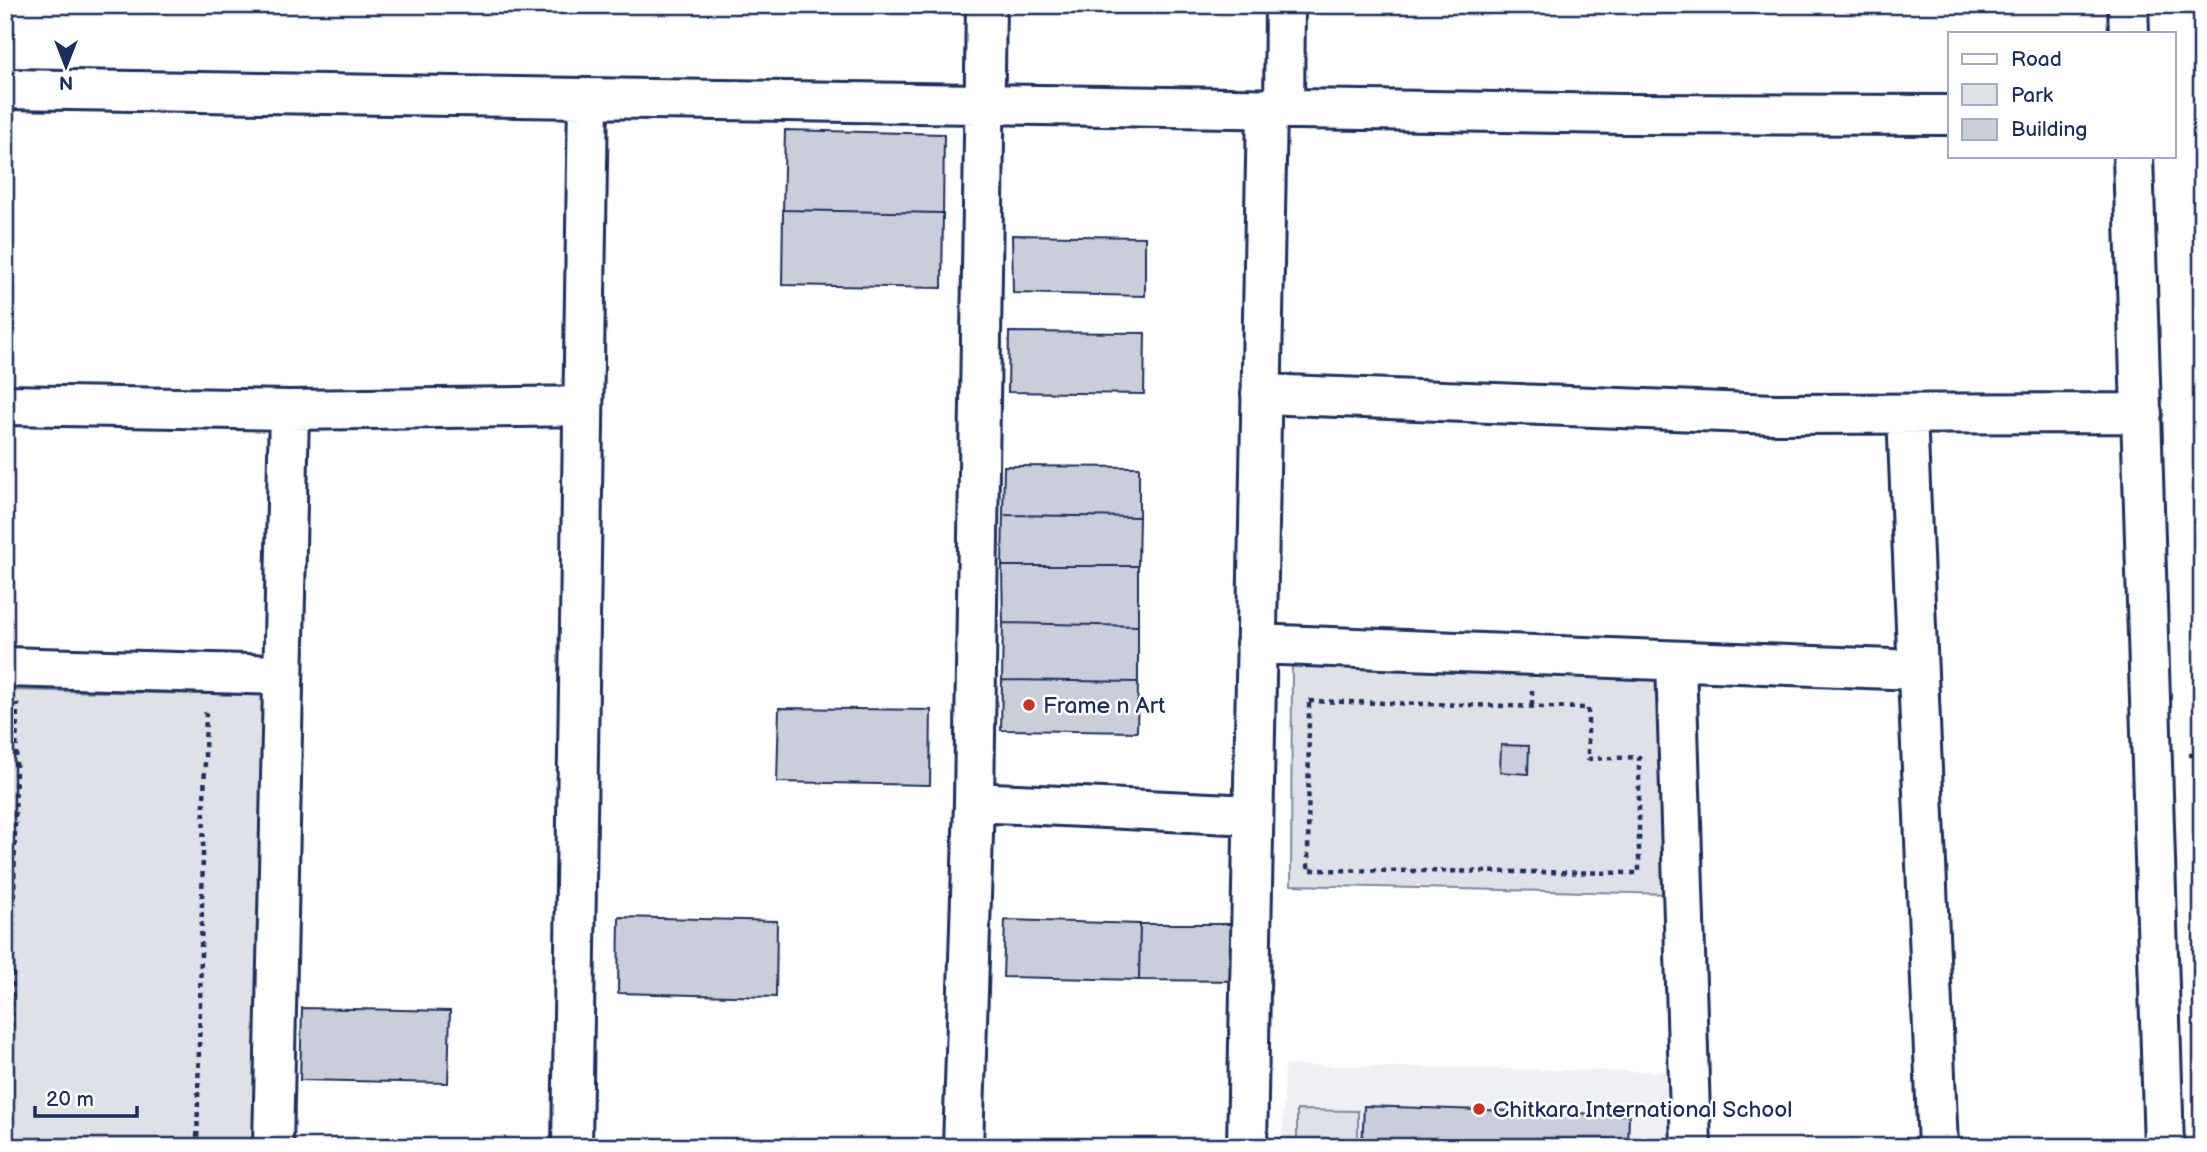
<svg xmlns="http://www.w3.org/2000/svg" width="2207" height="1152" font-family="'Balsamiq Sans',sans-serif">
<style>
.built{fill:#eff0f4}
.green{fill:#dee1e7;stroke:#7c88a2;stroke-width:2}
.building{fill:#caceda;stroke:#1b2f5e;stroke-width:2}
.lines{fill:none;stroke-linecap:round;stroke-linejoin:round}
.minor-casing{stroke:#1b2f5e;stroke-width:44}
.path{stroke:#1b2f5e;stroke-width:4.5;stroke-dasharray:5 5;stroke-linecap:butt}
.minor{stroke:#fff;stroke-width:38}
.poi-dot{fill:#c8321e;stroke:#fff;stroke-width:2.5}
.labels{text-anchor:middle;stroke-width:5;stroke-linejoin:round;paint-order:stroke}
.poi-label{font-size:23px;fill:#1b2f5e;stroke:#fff;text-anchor:start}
</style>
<rect width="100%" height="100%" fill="#fff"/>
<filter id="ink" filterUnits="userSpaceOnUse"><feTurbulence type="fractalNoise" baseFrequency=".0143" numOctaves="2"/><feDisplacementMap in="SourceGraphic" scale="14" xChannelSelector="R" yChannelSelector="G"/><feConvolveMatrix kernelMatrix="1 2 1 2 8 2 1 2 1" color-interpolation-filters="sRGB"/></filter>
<g filter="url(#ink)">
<path class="built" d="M1285,1065L1674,1072L1675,1147H1282Z"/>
<path class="green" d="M1292,656L1662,669L1671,894L1291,885Z
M5,690L264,695L255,1147H5Z
M1297,1110L1358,1111V1147H1297Z"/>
<path class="building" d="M785,130L944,134L943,213L783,210Z
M783,210L943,213L942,288L782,285Z
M1012,235L1145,237V296L1013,293Z
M1009,332L1145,333L1144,394L1008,392Z
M1004,466L1139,467V517L1003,515Z
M1003,515L1139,517L1138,566H1002Z
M1002,566H1138V626L1003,623Z
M1003,623L1138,626V682L1002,680Z
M1002,680L1138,682L1137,732L1001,730Z
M779,708L931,710L930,785L777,782Z
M1501,745L1529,746L1528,774L1500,772Z
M619,917L777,921L776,997L618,993Z
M1005,920L1140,924L1139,980L1003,977Z
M1140,924H1245V981L1139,980Z
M302,1008L450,1011L448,1083L300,1080Z
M1364,1106L1629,1115L1628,1147H1362Z"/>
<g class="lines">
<defs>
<path id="minor" d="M2128,5L2129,33
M5,89L1624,114L1950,115
M1284,109L1285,5
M2133,156L2164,1147
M1261,394L1775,414L2142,413
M5,405L289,410L583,406
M1907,414L1938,1147
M1256,644L1917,670
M1676,661L1691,1147
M5,667L283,675
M974,802L1253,815
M273,1147L289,410
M572,1147L588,98
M963,1147L974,802L986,5
M1247,1147L1267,109"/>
</defs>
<use href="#minor" class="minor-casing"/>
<path class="path" d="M1532,690V707
M1309,701L1588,708V759L1639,757V873L1308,870Z
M2189,755H2202
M5,958H13
M10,1147L17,703
M197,1147L206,708"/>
<use href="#minor" class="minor"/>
</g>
</g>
<g class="poi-dot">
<circle cx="1029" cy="705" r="7"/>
<circle cx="1479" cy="1109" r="7"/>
</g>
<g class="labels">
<g class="poi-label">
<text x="1043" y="713">Frame n Art</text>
<text x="1493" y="1117">Chitkara International School</text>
</g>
</g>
<rect width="2207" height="1152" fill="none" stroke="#fff" stroke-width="28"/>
<rect x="14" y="14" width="2179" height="1124" fill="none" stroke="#1b2f5e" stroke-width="2.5" filter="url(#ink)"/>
<rect x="1948" y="32" width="228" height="126" fill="#ffffff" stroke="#a4acbf" stroke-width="2"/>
<rect x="1962" y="54" width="35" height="10" fill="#ffffff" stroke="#a4acbf" stroke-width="2"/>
<text x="2011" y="66" font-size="21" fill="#1b2f5e">Road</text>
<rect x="1962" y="84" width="35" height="21" fill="#dee1e7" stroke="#a4acbf" stroke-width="2"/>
<text x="2011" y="102" font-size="21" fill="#1b2f5e">Park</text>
<rect x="1962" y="119" width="35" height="21" fill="#caceda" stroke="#a4acbf" stroke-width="2"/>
<text x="2011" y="136" font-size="21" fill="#1b2f5e">Building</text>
<g transform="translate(66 66) rotate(180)" stroke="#ffffff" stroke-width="5" paint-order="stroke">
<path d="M0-5L12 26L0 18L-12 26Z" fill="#1b2f5e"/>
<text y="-10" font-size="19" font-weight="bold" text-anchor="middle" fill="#1b2f5e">N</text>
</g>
<path d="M35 1106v10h102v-10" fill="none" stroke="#1b2f5e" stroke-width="3.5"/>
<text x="46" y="1106" font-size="21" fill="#1b2f5e" stroke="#ffffff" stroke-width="5" paint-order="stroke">20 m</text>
</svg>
